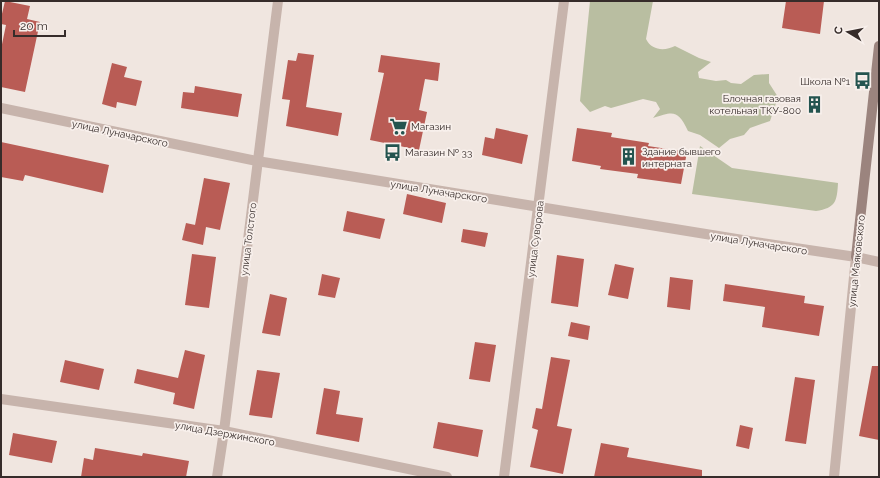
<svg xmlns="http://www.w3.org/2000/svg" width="880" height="478" font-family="Raleway,sans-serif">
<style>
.green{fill:#b9bea1}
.building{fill:#b95c55}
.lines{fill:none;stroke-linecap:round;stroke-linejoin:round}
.street{stroke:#c7b4ac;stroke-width:10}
.secondary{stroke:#9b847e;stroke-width:10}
.labels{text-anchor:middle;stroke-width:3.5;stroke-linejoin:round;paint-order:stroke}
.poi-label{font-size:10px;fill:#362c2a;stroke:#f8f0ec;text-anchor:start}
.street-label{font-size:10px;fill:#362c2a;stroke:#f8f0ec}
</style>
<rect width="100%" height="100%" fill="#f0e6e0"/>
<path class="green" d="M590,1H653L646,39C652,51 665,51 675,46L699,58L711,62L698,72L699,78L716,81L726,80L731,83L741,84L754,75L769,74V83L778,97L770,121L750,128L744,135L730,139L719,148L700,135L688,131C678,110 674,111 653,118L660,109L656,102L643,99L611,108L605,106L590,112L580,101Z
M700,146L732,168L838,183C837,201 836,208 816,211L692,194Z"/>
<path class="building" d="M5,1L30,6L27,19L40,22L25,92L1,87V49L6,25L1,24V18Z
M786,1H824L820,34L782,28Z
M298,53L314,55L306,107L342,113L338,136L286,126L290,100L282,99L288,60L296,61Z
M381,55L440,63L438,81L425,79L419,110L427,112L419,150L370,140L384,73L378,72Z
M112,63L127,67L124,77L142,81L136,106L117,102L116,108L102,104Z
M195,86L242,94L238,117L181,108L183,92L194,93Z
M496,128L528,135L522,164L482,155L485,137L494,139Z
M577,128L612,133L611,137L649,143L648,146L687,152L681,184L637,178L638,174L600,169L601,166L572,161Z
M1,142L109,165L103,193L25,175L23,181L1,177Z
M204,178L230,183L220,230L206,227L203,245L182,240L186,223L200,226L195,225Z
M407,194L446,203L442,223L403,214Z
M347,211L385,219L380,239L343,231Z
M463,229L488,233L485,247L461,242Z
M192,254L216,257L209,308L185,305Z
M557,255L584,259L578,307L551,303Z
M615,264L634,268L628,299L608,295Z
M322,274L340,278L335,298L318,295Z
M670,277L693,280L690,310L667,307Z
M725,284L805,296L804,303L824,306L819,336L762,327L765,307L723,301Z
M270,294L287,298L280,336L262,333Z
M571,322L590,326L588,340L568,336Z
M475,342L496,345L490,382L469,379Z
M185,350L205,355L194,409L173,404L175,393L134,383L137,369L178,378Z
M551,357L570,360L557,426L572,429L563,474L530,467L538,430L532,428L536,408L542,409Z
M65,360L104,369L99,390L60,382Z
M872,366H879V440L859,436Z
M257,370L280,373L272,418L249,415Z
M795,377L815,380L806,444L785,441Z
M324,388L340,391L336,414L363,418L359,442L316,434Z
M438,422L483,430L478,457L433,448Z
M740,425L753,428L749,449L736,446Z
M13,433L57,441L52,463L9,455Z
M601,443L629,448L627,457L702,470V477H594Z
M95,448L142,456L143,453L189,461L186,477H81L84,458L93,460Z"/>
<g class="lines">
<path class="street" d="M1,108L257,161L755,242L856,257L879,262
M1,399L224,431L447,477
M217,477L224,431L278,1
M504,477L564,1
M834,477L856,257"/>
<path class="secondary" d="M856,257L879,46"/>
</g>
<defs>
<symbol id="bus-bare" viewBox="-9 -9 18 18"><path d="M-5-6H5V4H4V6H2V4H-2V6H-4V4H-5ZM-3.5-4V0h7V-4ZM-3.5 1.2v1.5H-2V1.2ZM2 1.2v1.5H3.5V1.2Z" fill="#24544f" stroke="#f8f0ec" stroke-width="2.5" paint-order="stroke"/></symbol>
<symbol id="building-bare" viewBox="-9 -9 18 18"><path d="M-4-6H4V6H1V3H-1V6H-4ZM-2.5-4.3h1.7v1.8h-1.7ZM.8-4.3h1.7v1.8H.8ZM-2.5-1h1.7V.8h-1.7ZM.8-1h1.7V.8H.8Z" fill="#24544f" stroke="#f8f0ec" stroke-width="2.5" paint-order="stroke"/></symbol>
<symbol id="supermarket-bare" viewBox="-9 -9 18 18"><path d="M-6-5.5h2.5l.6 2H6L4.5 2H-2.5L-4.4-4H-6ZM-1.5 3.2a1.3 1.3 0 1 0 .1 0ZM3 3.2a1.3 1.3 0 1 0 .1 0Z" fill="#24544f" stroke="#f8f0ec" stroke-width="2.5" paint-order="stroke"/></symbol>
</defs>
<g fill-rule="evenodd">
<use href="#bus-bare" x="850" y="68" width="25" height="25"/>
<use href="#building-bare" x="802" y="92" width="25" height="25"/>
<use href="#supermarket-bare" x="386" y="114" width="25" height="25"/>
<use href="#bus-bare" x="380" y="140" width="25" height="25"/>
<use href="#building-bare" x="616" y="144" width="25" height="25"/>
</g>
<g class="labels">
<g class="poi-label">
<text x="850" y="85" text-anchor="end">Школа №1</text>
<text x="801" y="102" text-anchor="end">Блочная газовая<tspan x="801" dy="12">котельная ТКУ-800</tspan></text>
<text x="411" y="130">Магазин</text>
<text x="642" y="155">Здание бывшего<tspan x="642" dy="12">интерната</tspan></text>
<text x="405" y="156">Магазин № 33</text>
</g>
<g class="street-label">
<text transform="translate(120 133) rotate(12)" y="4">улица Луначарского</text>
<text transform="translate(439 191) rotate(9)" y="4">улица Луначарского</text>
<text transform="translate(248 239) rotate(-83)" y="4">улица Толстого</text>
<text transform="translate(535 239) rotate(-83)" y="4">улица Суворова</text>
<text transform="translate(759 243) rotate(9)" y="4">улица Луначарского</text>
<text transform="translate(856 261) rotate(-84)" y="4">улица Маяковского</text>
<text transform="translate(225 433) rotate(10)" y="4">улица Дзержинского</text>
</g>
</g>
<rect width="880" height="478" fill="none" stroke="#362c2a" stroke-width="4"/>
<g transform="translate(848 32) rotate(280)" stroke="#f8f0ec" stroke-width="3" paint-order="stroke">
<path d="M0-3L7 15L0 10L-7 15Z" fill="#362c2a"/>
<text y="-6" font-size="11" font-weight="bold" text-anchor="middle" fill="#362c2a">С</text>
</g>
<path d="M14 30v6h51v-6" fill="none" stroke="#362c2a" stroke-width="2"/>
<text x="20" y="30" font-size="12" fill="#362c2a" stroke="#f8f0ec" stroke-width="3" paint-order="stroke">20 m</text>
</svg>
